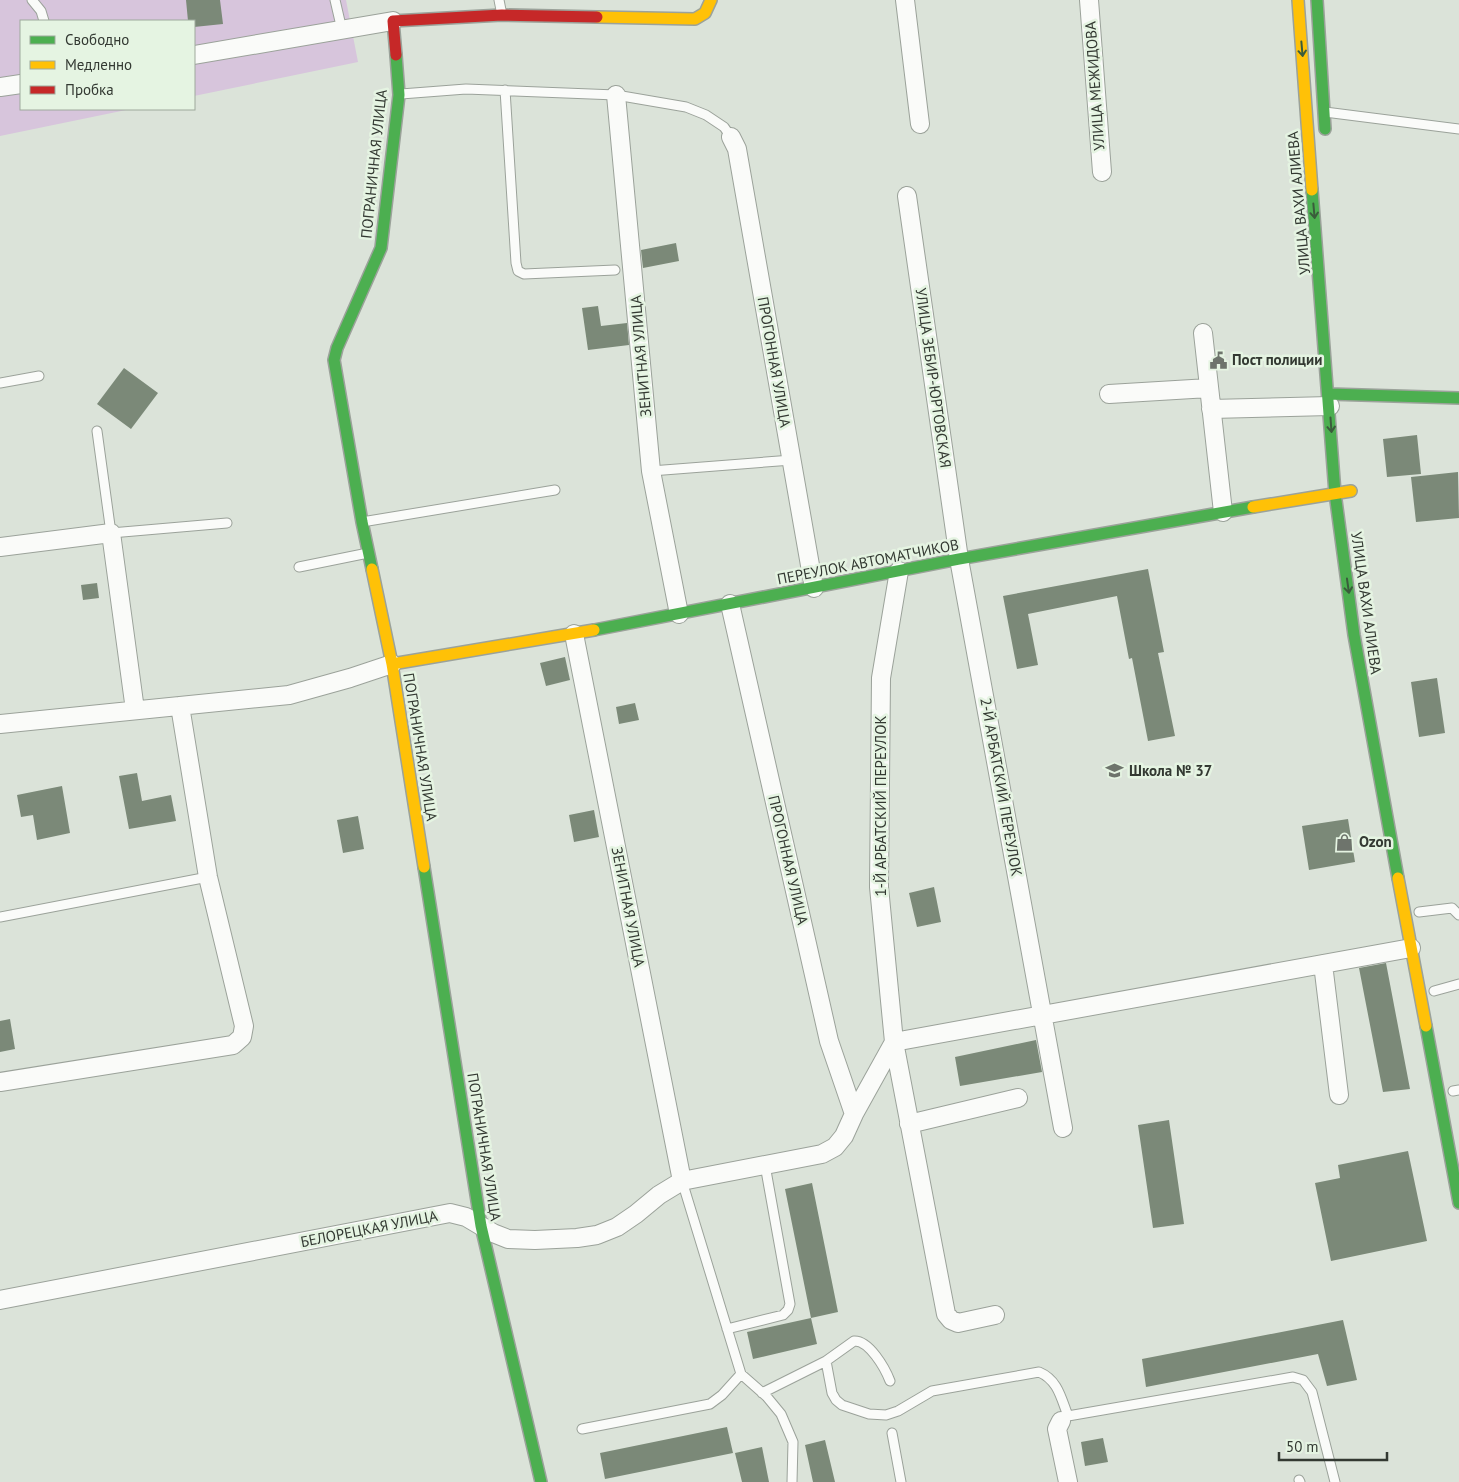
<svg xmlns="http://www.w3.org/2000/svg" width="1459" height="1482" font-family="'PT Sans',sans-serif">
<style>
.green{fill:#d7c5dc}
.building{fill:#7b8978}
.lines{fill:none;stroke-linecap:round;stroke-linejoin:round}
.lane-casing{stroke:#9ba29a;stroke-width:11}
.street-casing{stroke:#9ba29a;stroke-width:20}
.fast-casing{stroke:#9ba29a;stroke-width:14}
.slow-casing{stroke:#9ba29a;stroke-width:14}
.jam-casing{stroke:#9ba29a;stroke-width:14}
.lane{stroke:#fafbf9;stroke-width:9}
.street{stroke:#fafbf9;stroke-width:18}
.fast{stroke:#4caf50;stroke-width:11}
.slow{stroke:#ffc107;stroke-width:11}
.jam{stroke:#c62828;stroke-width:11}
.oneway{stroke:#3a5c3b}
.labels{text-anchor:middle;stroke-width:5;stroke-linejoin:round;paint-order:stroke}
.street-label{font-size:15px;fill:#333932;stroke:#e5f4e2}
.poi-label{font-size:15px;font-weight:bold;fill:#333932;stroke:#e5f4e2;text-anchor:start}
</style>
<rect width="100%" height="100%" fill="#dbe3d9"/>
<path class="green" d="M0,0H346L358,62L194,96V21H21V109H131L0,136Z"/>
<path class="building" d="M186,0H220L223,24L194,27V21H188Z
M676,243L679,261L643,268L641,250Z
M598,306L601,326L627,323L629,345L588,350L582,308Z
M124,368L158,393L131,429L97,404Z
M1417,435L1421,474L1387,477L1383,439Z
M1458,472L1459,518L1416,522L1411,477Z
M1148,569L1164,652L1158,653L1175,736L1148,741L1132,658L1129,659L1117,596L1028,614L1038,665L1017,669L1003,596Z
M97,583L99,598L83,600L81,585Z
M565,657L570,680L546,686L540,663Z
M1437,678L1445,733L1419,737L1411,682Z
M635,703L639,720L619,724L616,707Z
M137,773L142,801L171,795L176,821L129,829L119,776Z
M62,786L70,833L37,840L33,815L21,817L17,795Z
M594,810L599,837L574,842L569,815Z
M358,816L364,849L343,853L337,820Z
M1348,819L1355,862L1309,870L1302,826Z
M934,887L941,922L917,927L909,893Z
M1386,963L1410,1089L1383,1092L1359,968Z
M10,1019L15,1049L0,1052V1021Z
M1036,1040L1042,1072L960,1086L955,1057Z
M1169,1120L1184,1224L1153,1228L1138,1125Z
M1408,1151L1427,1241L1331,1261L1315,1183L1340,1178L1338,1165Z
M812,1183L838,1312L811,1318L785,1189Z
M811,1318L817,1344L753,1359L747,1332Z
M1343,1320L1357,1380L1327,1386L1318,1354L1146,1387L1142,1359Z
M727,1427L733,1453L605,1479L600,1453Z
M1103,1438L1108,1462L1085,1466L1081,1442Z
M825,1440L835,1482H813L805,1445Z
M762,1447L769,1482H742L735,1453Z"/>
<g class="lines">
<defs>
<path id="lane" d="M32,0L41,11L44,21
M335,0L342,30
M499,0L502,15
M505,90L516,263L518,271L524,274L615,270
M401,94L466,89L616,95L686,107L706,115L724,127L731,137
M1325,112L1459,129
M0,383L39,376
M97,431L111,533L227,523
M651,471L792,460
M362,522L555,490
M299,567L368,553
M1419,912L1452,908L1459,915
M0,917L208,877
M1434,991L1459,984
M1453,1091L1459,1090
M727,1329L783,1315L788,1310L790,1304L765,1165
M826,1361L854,1341C869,1340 885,1368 890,1381
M741,1374L767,1397L781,1414L793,1442L792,1482
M762,1393L826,1361L832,1393L836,1400L842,1405L869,1414L886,1415L898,1411L932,1391L1039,1372C1058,1380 1061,1398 1068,1416
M1063,1419L1068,1416L1293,1377L1303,1380L1312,1392L1335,1482
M582,1429L710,1404L722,1395L741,1374L682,1181
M892,1433L901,1482
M1299,1480L1300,1482"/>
<path id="street" d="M905,0L920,124
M1089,0L1102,172
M194,55L393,21
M0,87L21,84
M616,95L651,471L679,614
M731,137L737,149L814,588
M907,196L959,559L1063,1128
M1203,333L1223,512
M1109,394L1209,388
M1211,409L1330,406
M0,547L111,533L135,710
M899,571L881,678L879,887L894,1042L946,1314L951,1320L958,1323L995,1315
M730,604L829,1041L854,1114
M574,634L682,1181
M0,724L289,695L350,678L392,664
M1323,964L1339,1095
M894,1042L1411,948
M0,1082L233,1045L242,1037L244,1026L208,877L180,706
M909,1124L1018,1098
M0,1300L450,1213L466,1217L493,1233L508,1239L535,1240L577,1238L597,1235L617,1227L636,1214L659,1195L682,1181L822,1154L835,1147L844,1136L854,1114L894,1042
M1061,1421L1057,1429L1068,1482"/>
<path id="fast" d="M1317,0L1325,129
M1312,190L1335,493L1354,635L1398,878
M1329,394L1459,398
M372,569L362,522L334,360L337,348L381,248L399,95L396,55
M594,630L959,559L1253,507
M424,867L481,1226L541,1482
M1426,1026L1459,1203"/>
<path id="slow" d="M1298,0L1312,190
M597,17L695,19L705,13L711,0
M1253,507L1351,491
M372,569L392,664L424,867
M392,664L594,630
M1398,878L1426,1026"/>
<path id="jam" d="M396,55L393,21L502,15L597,17"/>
</defs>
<use href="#lane" class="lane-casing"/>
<use href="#street" class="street-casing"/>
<use href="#fast" class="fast-casing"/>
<use href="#slow" class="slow-casing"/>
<use href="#jam" class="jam-casing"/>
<use href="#lane" class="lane"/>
<use href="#street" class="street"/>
<use href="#fast" class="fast"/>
<use href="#slow" class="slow"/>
<use href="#jam" class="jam"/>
</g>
<defs><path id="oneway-shaft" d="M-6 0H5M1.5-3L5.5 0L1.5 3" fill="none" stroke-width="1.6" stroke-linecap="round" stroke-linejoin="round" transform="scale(1.25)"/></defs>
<g class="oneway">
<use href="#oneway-shaft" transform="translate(1302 49) rotate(85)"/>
<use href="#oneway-shaft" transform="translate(1314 211) rotate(85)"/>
<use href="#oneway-shaft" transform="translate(1331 425) rotate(86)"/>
<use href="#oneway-shaft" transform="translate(1348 586) rotate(82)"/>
</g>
<defs>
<symbol id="civic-bare" viewBox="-9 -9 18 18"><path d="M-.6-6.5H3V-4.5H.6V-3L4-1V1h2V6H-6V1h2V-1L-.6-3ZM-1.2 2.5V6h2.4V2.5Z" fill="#6e746c" stroke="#e5f4e2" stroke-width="2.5" paint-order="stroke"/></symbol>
<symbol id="school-bare" viewBox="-9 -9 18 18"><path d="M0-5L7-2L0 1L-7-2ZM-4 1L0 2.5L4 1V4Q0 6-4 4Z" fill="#6e746c" stroke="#e5f4e2" stroke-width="2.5" paint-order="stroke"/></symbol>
<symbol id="shop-bare" viewBox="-9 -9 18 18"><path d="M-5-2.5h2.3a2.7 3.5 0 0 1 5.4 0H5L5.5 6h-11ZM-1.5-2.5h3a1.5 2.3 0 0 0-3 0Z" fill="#6e746c" stroke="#e5f4e2" stroke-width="2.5" paint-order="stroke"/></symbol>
</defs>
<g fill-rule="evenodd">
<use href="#civic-bare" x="1206" y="348" width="25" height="25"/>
<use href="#school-bare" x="1102" y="758" width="25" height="25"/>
<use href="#shop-bare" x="1332" y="830" width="25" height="25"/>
</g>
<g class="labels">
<g class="street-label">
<text transform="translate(1095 86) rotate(-94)" y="5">УЛИЦА МЕЖИДОВА</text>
<text transform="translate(374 164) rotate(-84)" y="5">ПОГРАНИЧНАЯ УЛИЦА</text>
<text transform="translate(1299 203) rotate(-95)" y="5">УЛИЦА ВАХИ АЛИЕВА</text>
<text transform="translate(641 356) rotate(-95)" y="5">ЗЕНИТНАЯ УЛИЦА</text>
<text transform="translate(774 362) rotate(80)" y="5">ПРОГОННАЯ УЛИЦА</text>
<text transform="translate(933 378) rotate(82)" y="5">УЛИЦА ЗЕБИР-ЮРТОВСКАЯ</text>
<text transform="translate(868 562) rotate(-11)" y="5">ПЕРЕУЛОК АВТОМАТЧИКОВ</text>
<text transform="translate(1366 603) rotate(82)" y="5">УЛИЦА ВАХИ АЛИЕВА</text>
<text transform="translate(420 747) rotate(81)" y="5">ПОГРАНИЧНАЯ УЛИЦА</text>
<text transform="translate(1001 787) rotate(80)" y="5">2-Й АРБАТСКИЙ ПЕРЕУЛОК</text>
<text transform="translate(881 806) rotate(-90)" y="5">1-Й АРБАТСКИЙ ПЕРЕУЛОК</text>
<text transform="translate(788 860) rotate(77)" y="5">ПРОГОННАЯ УЛИЦА</text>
<text transform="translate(628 907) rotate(79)" y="5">ЗЕНИТНАЯ УЛИЦА</text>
<text transform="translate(484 1147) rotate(81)" y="5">ПОГРАНИЧНАЯ УЛИЦА</text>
<text transform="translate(369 1229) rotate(-11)" y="5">БЕЛОРЕЦКАЯ УЛИЦА</text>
</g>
<g class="poi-label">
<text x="1232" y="365">Пост полиции</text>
<text x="1129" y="776">Школа № 37</text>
<text x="1359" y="847">Ozon</text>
</g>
</g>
<rect x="20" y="20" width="175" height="90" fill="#e5f4e2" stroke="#9ea99c"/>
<rect x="30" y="36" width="25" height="8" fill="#4caf50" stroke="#9ea99c"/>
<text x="65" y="45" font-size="15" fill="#333932">Свободно</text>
<rect x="30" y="61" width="25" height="8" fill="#ffc107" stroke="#9ea99c"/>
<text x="65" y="70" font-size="15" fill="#333932">Медленно</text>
<rect x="30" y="86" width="25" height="8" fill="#c62828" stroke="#9ea99c"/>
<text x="65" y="95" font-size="15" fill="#333932">Пробка</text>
<path d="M1279 1452v8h108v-8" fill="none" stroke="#333932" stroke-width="2.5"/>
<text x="1286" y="1452" font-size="15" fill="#333932" stroke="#e5f4e2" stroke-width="4" paint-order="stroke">50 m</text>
</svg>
